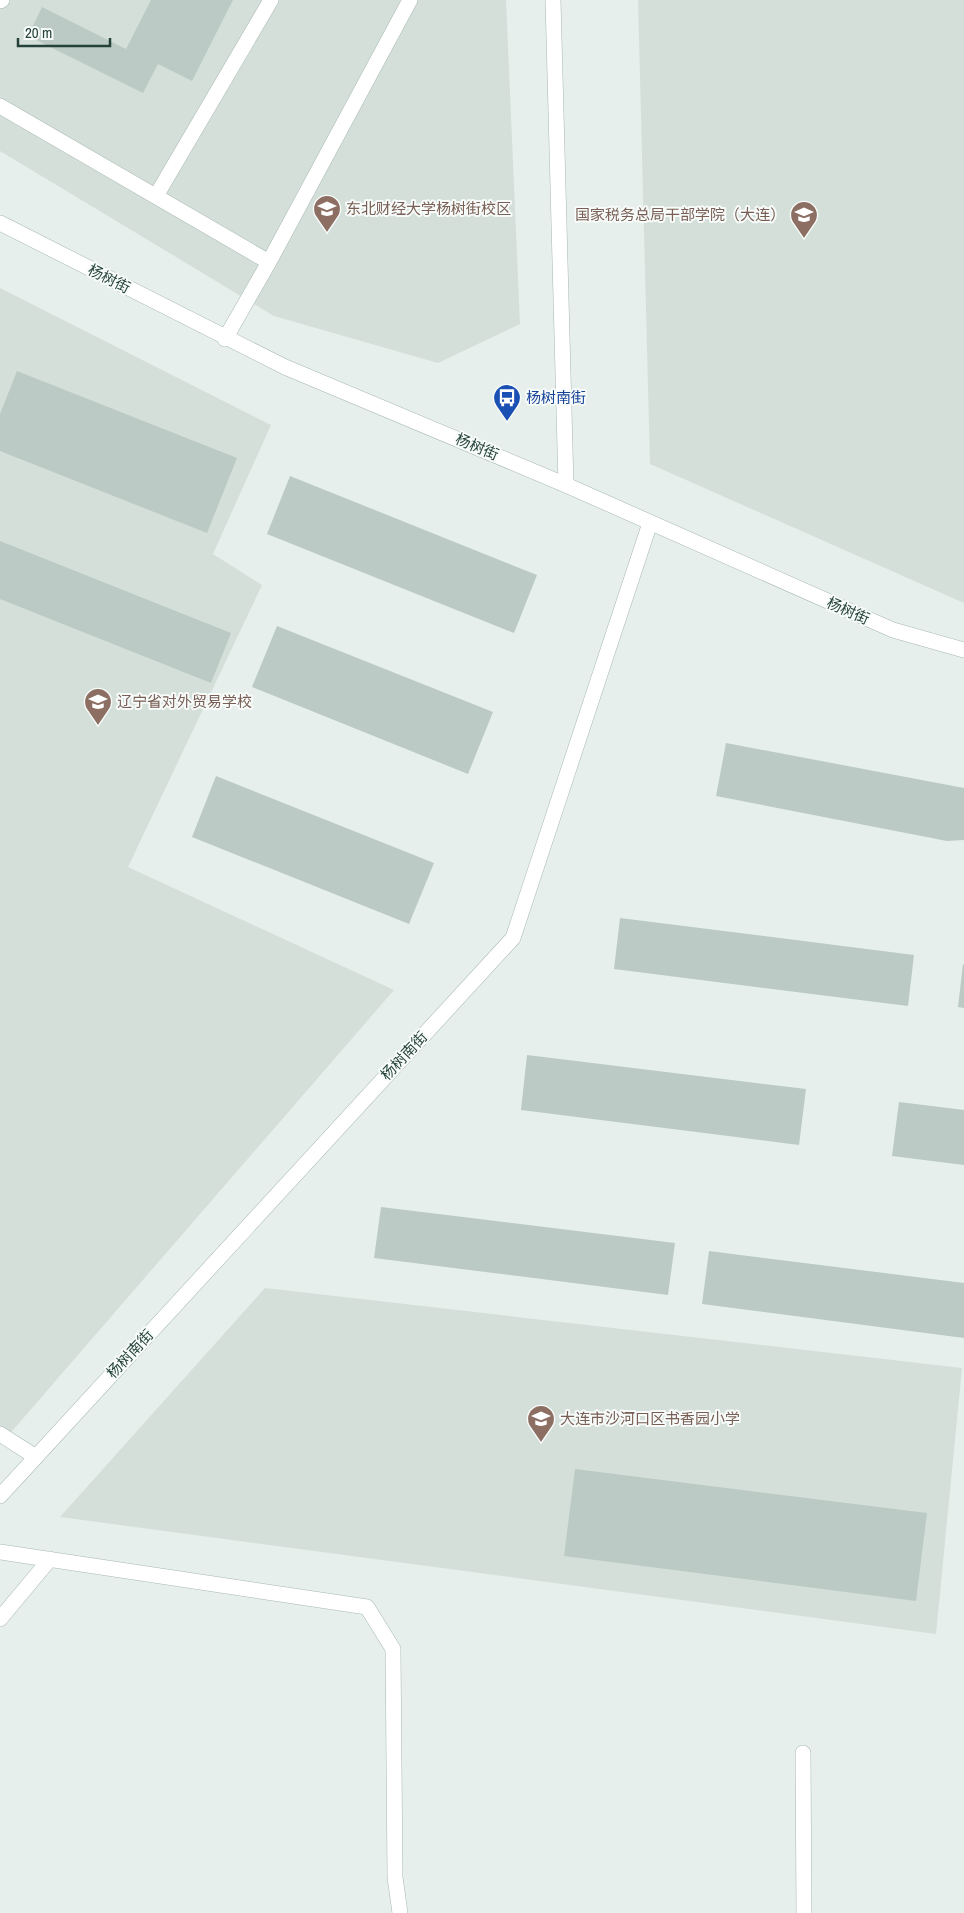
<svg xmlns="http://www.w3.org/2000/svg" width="964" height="1913" font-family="'Archivo Narrow','Noto Sans SC',sans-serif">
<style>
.built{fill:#d4dfda}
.building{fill:#bbcac4}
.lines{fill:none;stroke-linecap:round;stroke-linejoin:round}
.minor-casing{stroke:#a8b8b2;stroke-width:16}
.tertiary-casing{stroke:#a8b8b2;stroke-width:16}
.minor{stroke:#fff;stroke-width:15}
.tertiary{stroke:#fff;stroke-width:15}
.labels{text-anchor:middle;stroke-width:4;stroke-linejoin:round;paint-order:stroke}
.education-label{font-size:15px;fill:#785e54;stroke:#f7fbf9;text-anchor:start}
.street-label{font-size:15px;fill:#24423a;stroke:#f7fbf9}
.transit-label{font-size:15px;fill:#164399;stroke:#f7fbf9;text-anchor:start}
</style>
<rect width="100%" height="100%" fill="#e6efeb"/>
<path class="built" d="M0,0H506L520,324L438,363L274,316L0,151Z
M638,0H964V603L650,464Z
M0,288L271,425L213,554L262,585L128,867L394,990L0,1445Z
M265,1288L962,1368L936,1634L60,1517Z"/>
<path class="building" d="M151,0H233L192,81L158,64L143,93L28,36L42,7L126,49Z
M17,371L237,458L207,533L0,451V414Z
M290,476L537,575L514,633L267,534Z
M0,541L231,633L211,683L0,599Z
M277,626L493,712L468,774L252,687Z
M726,743L964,788V840L947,841L716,796Z
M216,776L434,863L409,924L192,837Z
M620,918L914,955L908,1006L614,969Z
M963,964L964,965V1008L958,1007Z
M527,1055L806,1089L799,1145L521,1110Z
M899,1102L964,1110V1165L892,1156Z
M381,1207L675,1243L668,1295L374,1258Z
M709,1251L964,1283V1338L702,1304Z
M575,1469L927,1513L916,1601L564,1556Z"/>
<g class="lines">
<defs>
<path id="minor" d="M553,0L566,485
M0,1L2,0
M0,106L269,262
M156,196L271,0
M225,339L269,262L410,0
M0,1434L36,1457
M0,1552L367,1607L393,1649L395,1877L400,1913
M0,1619L50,1559
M803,1753L804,1913"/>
<path id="tertiary" d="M0,223L285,367L566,485L893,630L964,650
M0,1496L513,938L650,523"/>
</defs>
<use href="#minor" class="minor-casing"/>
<use href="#tertiary" class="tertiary-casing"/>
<use href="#minor" class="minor"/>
<use href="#tertiary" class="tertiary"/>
</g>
<defs>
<symbol id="university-pin" viewBox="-11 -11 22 30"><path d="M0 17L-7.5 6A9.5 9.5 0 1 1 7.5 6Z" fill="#8d6e63" stroke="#f7fbf9"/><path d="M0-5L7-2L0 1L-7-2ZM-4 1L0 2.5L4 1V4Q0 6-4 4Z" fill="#fff"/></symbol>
<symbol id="school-pin" viewBox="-11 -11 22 30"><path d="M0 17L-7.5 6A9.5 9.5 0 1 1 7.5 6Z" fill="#8d6e63" stroke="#f7fbf9"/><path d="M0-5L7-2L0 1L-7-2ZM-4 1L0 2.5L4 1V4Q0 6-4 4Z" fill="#fff"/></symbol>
<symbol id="bus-pin" viewBox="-11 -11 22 30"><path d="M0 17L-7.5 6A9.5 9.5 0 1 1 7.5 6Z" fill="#1a4fb4" stroke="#f7fbf9"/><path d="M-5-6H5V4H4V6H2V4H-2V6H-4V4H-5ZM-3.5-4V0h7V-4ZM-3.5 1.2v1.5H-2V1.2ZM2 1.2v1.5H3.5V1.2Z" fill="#fff"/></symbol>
</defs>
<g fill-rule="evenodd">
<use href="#university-pin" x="311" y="193" width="32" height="43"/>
<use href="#school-pin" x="788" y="199" width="32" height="43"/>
<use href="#bus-pin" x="491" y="382" width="32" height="43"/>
<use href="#school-pin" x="82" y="686" width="32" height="43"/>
<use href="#school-pin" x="525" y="1403" width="32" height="43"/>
</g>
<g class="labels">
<g class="education-label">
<text x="346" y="214">东北财经大学杨树街校区</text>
<text x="785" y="220" text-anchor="end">国家税务总局干部学院（大连）</text>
<text x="117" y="707">辽宁省对外贸易学校</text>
<text x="560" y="1424">大连市沙河口区书香园小学</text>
</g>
<g class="street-label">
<text transform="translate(109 279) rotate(27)" y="5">杨树街</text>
<text transform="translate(477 447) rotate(23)" y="5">杨树街</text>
<text transform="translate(848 611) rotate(24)" y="5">杨树街</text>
<text transform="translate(404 1056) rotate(-47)" y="5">杨树南街</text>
<text transform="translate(130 1354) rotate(-47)" y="5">杨树南街</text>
</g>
<g class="transit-label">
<text x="526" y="403">杨树南街</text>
</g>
</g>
<path d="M18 38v8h92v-8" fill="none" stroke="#24423a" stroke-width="2.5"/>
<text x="25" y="38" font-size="15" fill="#24423a" stroke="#f7fbf9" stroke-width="4" paint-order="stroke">20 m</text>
</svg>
